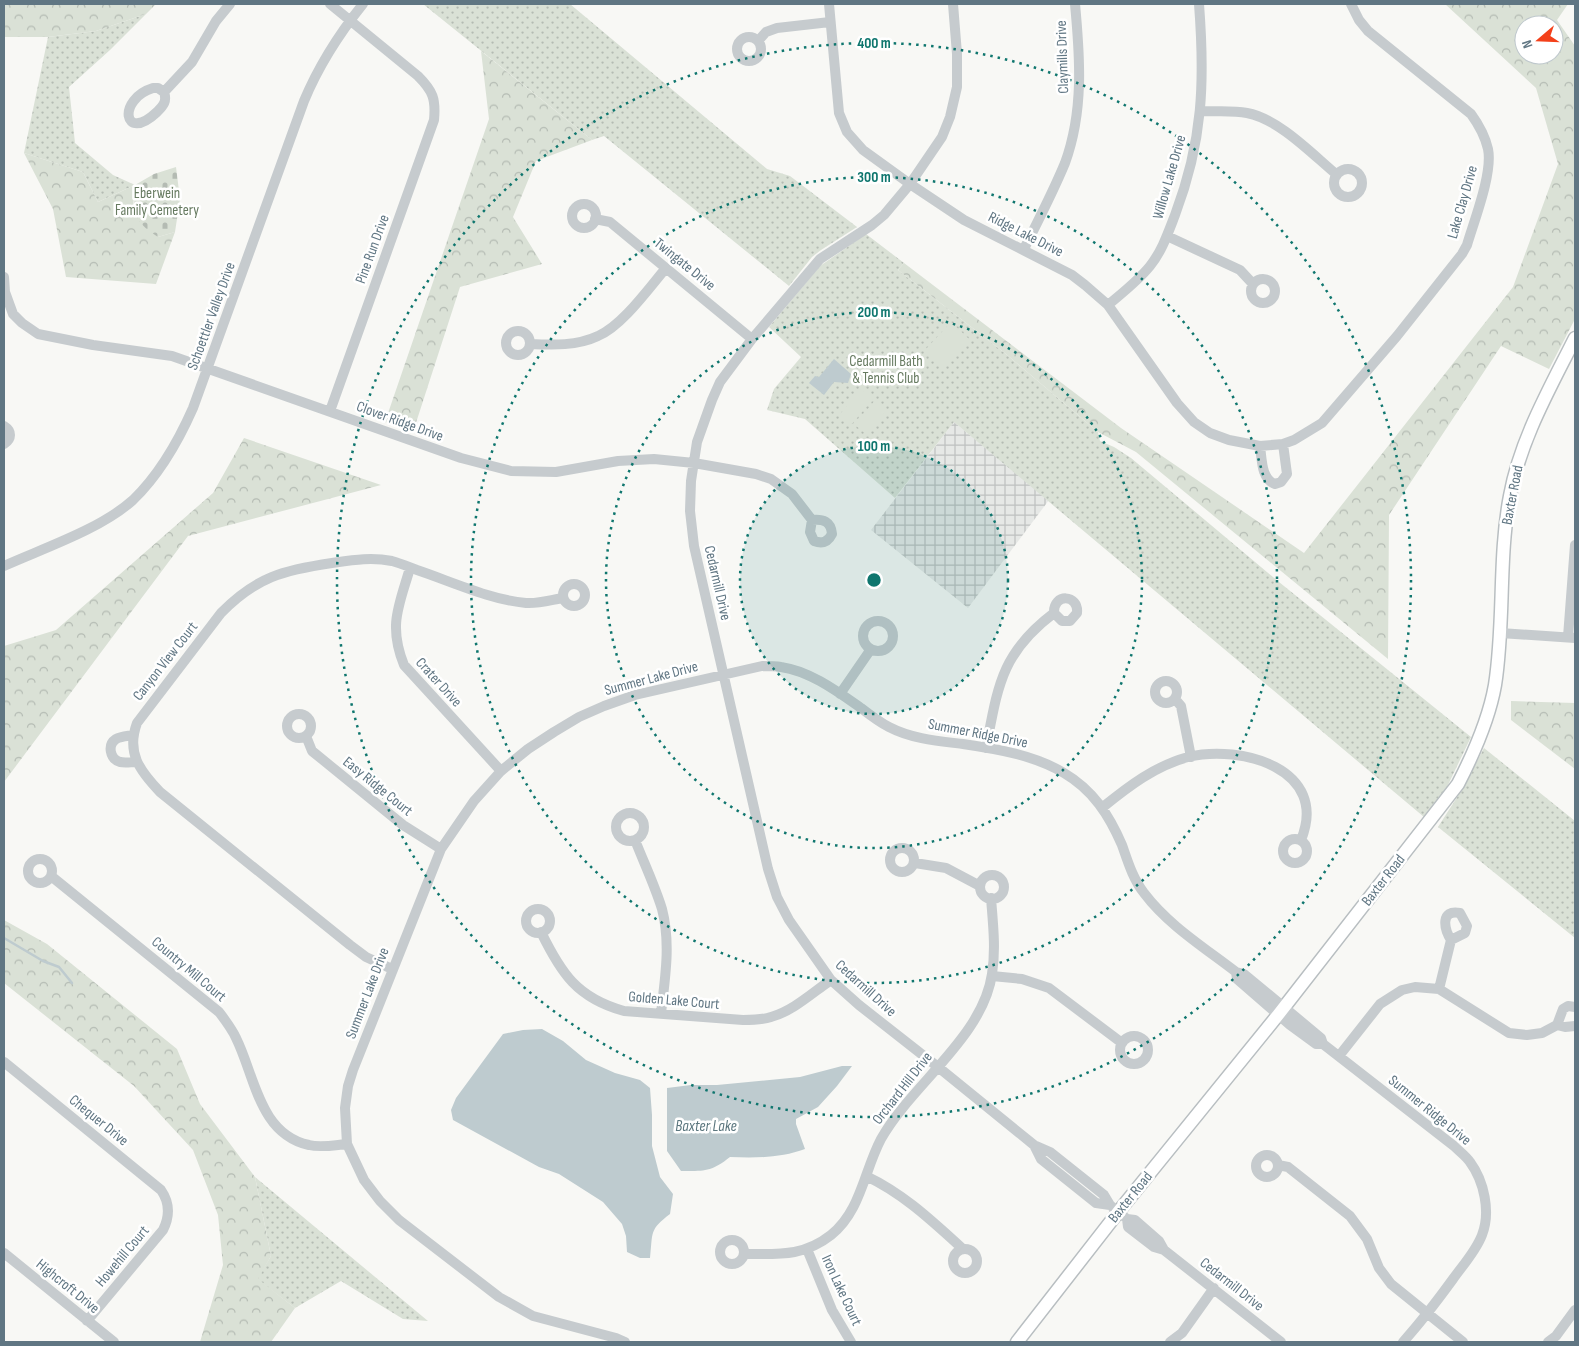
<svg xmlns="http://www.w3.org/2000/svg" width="1579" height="1346" font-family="'Sofia Sans Condensed',sans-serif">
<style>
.industrial{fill:url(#industrial-grid)}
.grass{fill:url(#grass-dots)}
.forest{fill:url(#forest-crowns);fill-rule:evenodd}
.cemetery{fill:url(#cemetery-stones)}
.pitch{fill:#dae1d6}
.water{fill:#becbcf}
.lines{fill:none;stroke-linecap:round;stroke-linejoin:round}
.stream{stroke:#becbcf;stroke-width:2.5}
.major-casing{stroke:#b8bec1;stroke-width:15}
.minor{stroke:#c6cbce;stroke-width:10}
.major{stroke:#fff;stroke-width:12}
.ring{fill:none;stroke:#0f766e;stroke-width:2.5;stroke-dasharray:2.5 5}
.labels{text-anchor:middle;stroke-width:5;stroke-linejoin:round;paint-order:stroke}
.street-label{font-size:15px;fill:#607683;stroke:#fff}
.park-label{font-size:15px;fill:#667a60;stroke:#fff}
.water-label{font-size:16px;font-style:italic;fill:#5b767e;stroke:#fff}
.centre{fill:#0f766e;stroke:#fff;stroke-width:2.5}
.ring-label{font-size:15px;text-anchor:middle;font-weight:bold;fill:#0f766e;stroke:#fff;stroke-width:5;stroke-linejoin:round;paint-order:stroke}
</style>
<defs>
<pattern id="industrial-grid" width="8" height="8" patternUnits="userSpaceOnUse" patternTransform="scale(1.25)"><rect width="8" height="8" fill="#e6e8e6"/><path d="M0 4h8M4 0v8" fill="none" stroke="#bec1c0"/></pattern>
<pattern id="grass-dots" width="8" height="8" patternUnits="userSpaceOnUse" patternTransform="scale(1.25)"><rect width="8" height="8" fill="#dae1d6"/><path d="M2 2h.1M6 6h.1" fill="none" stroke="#b4bbb3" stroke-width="1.8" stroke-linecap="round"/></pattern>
<pattern id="forest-crowns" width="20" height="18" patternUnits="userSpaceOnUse" patternTransform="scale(1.25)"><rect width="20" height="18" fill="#dae1d6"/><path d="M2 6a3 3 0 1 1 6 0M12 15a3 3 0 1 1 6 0" fill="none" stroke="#b4bbb3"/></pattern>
<pattern id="cemetery-stones" width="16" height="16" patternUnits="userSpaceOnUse" patternTransform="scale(1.25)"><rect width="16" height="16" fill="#dae1d6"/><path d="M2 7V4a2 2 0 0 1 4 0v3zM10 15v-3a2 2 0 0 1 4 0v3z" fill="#b4bbb3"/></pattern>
</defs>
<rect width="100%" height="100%" fill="#f8f8f5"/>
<path class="industrial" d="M954,422L1049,500L968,608L871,530Z"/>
<path class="grass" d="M423,4H570L767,169L790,176L857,227L821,250L812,257L789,286L604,136L592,140Z
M146,14L110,50L69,87L75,143L113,175L135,185L98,202L83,172L24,153L48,37L96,31Z
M866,234L904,263L898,270L1006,354L1098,432L1100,441L1114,447L1131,458L1279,582L1471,737L1447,787L1424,817L954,422L895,498L805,419L767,410L774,389L801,357L769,327L820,266Z
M1484,748L1575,821V938L1438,827L1463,788Z
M255,1177L428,1321L403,1319L341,1281L295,1308L257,1279L271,1256Z"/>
<path class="forest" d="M4,4H156L146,14L96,31L48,37H4Z
M1445,4H1568L1557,20L1575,46V319L1549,369L1501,346L1389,515L1388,659L1136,452L1098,432L1006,354L898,270L904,263L1121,428L1304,553L1513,287L1558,164L1536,88ZM1524,25H1554V55H1524Z
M481,51L592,140L536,161L513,217L542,264L460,287L413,432L385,422L489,119Z
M24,153L83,172L98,202L135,185L133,207L158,237L175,232L156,284L66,277L53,209Z
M244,438L381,485L188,536L4,782V646L56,630L213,493Z
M1511,701L1575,703V769L1511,720Z
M4,920L47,944L177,1049L200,1104L255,1177L271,1256L258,1279L295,1308L271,1342H200L223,1265L218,1215L193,1150L134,1086L4,983Z"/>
<path class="cemetery" d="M176,167L180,199L175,232L158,237C133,221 133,213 135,185L154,174Z"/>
<path class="pitch" d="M951,322L969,339L943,367L925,350Z
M861,389L873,399L852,424L840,414Z
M875,400L887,410L867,435L855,425Z"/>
<path class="water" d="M834,359L851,374L848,383L834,382L824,395L809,383L815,376L819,377Z
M542,1029L563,1041L586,1060L615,1073L640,1080L650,1088L652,1115V1146L660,1177L673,1194L670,1214C649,1230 653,1232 650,1258H640L627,1252L626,1236L622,1224L603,1202L559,1174L539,1167L453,1120L451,1110L456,1098L503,1034L523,1030Z
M842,1066H852L837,1086L818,1107L796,1119V1124L805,1149C781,1158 755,1158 730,1157C711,1172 705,1171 681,1171L667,1151V1088L691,1085H717L800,1077Z"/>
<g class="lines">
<path class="stream" d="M4,938L43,961L59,967L72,983"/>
<defs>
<path id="major" d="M1017,1342L1119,1211L1278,1015L1458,784C1474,753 1489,719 1495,685C1505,622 1498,558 1510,496C1520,440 1550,388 1575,338"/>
</defs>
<use href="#major" class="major-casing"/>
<path class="minor" d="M330,4L418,76C433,91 436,99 434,120L330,411
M829,4L839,113L847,132L863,150L910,184L964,220L1072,275L1085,285L1108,305L1177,403L1194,422L1210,433L1229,440L1260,446L1283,444L1294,440L1322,423L1397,336L1462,254L1467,245C1474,221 1493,173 1488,149C1485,136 1479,125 1471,114L1368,31L1359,20L1351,4
M953,4L957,54V87L950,117L942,137L910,184L884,215L872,225L820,259L752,339L720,382L712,400L697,442L691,481L690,511L694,546L768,869L777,897L789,920L831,980L859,1005L938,1067L1034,1145L1050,1152L1104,1195L1110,1205L1127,1219L1135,1220L1159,1241L1164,1250L1281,1342
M737 49a12 12 0 1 1 24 0a12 12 0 1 1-24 0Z
M758,41L766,32L777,28L830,22
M153,88H158L164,92C167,101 164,105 157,112C123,144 117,99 153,88Z
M164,92L192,62L216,21L230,4
M1200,111C1216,112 1232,110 1247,113C1279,119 1312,154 1336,174
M1334 183a14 14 0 1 1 28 0a14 14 0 1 1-28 0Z
M572 216a12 12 0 1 1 24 0a12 12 0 1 1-24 0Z
M595,219L610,222L752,339
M1167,236L1240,270L1253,284
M1024,249C1038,221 1053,192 1065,163C1084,111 1080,57 1075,4
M4,277L5,292L13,314L22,323L38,334L93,345L172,356L461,458L511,471L556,472L618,461L654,459L694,463L756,474L771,479L792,494L812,520L810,532L814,541C822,544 828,542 832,534C831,521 823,519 812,520
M1251 291a12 12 0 1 1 24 0a12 12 0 1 1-24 0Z
M1108,305C1122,293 1138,281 1150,266C1162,251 1168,233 1175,215C1203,141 1205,82 1199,4
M506 343a12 12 0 1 1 24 0a12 12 0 1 1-24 0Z
M530,344C553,345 577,346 598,336C622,326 649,288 666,268
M4,426C12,431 12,439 4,444
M1260,446C1262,459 1261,479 1275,484L1281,482L1287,474L1283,444
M4,566C44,548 101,529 133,500C160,474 178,442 193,408L304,101C319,65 339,34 363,4
M410,568C399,606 388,625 404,665L501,771
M563 595a11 11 0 1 1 22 0a11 11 0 1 1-22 0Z
M863 636a15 15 0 1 1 30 0a15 15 0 1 1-30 0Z
M1500,633L1575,638
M1568,637L1575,545
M1155 692a11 11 0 1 1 22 0a11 11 0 1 1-22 0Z
M840,694L871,649
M1175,699L1181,706L1191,757
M287 726a12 12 0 1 1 24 0a12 12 0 1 1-24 0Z
M133,735C128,736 121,736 116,739C107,745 110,759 120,762C125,763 131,762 137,762
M306,736L312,751L403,825L441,849
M986,748C998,686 1001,653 1054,613C1053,593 1079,594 1077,613L1070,621H1062L1054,613
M1103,807C1129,786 1155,766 1188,757C1241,744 1330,769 1301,840
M616 827a14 14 0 1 1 28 0a14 14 0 1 1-28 0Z
M1283 851a12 12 0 1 1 24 0a12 12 0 1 1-24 0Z
M635,840C644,863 655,886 662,909C671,943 665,979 661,1013
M890 860a12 12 0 1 1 24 0a12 12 0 1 1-24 0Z
M28 871a12 12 0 1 1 24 0a12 12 0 1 1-24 0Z
M915,863L946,868L980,886
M980 887a12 12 0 1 1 24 0a12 12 0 1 1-24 0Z
M51,876L219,1012C225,1020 232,1029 236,1038C255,1076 259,1134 309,1145C321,1148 335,1145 347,1144
M526 921a12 12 0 1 1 24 0a12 12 0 1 1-24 0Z
M541,932C561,973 577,998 624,1011L743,1020C752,1020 762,1020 771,1017C793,1011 812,993 831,980
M392,969L366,957L350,945L160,792C140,771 126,753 137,723L221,613C256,577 284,570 332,563C353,560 371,557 392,561C400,563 409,567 417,570C450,581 491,600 526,603C538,604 551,600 563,598
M1236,972L1237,979L1290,1025L1316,1044H1323
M992,976L1022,979L1049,988L1122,1043
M1439,989L1451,940L1465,933L1467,926L1460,913C1440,909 1444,929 1451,940
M1557,1025L1563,1009L1568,1006L1575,1007
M1120 1050a14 14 0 1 1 28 0a14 14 0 1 1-28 0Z
M1339,1056L1380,1004L1402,990L1415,987L1439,989L1509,1033L1527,1035L1542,1033L1557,1025L1565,1027L1575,1026
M4,1062L161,1190C170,1203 170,1216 163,1230L87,1321
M1034,1145L1041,1159L1096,1203L1110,1205
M1256 1166a11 11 0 1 1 22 0a11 11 0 1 1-22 0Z
M1278,1165L1288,1167L1350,1216L1367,1239L1379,1268L1391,1284L1463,1342
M866,1176C904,1194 932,1221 963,1249
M1127,1219L1128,1227L1154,1247L1164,1250
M720 1252a12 12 0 1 1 24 0a12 12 0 1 1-24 0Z
M953 1261a12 12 0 1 1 24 0a12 12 0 1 1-24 0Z
M807,1249L832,1310L851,1342
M4,1253L114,1342
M745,1254C778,1254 803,1257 831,1235C861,1211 864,1171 881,1139C911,1085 983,1037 992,974C996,949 993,924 991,898
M625,1342L616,1338L533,1316L499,1297L399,1220L380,1201L364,1180L347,1144L345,1108L348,1086L353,1070L441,849L474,801L501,771L528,749L554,732L579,717L604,706L635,695L762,666C769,666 775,666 781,667C810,671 838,692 861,708C870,715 879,722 889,727C912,739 938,741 963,744C997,749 1034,755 1064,773C1093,790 1109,815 1122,845C1128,862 1133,879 1144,893C1168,925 1205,948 1236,972L1244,974L1321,1038L1323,1044L1454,1146C1459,1151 1466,1156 1470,1162C1484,1181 1491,1212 1482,1235C1476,1251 1463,1265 1453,1279C1437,1301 1421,1322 1403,1342
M1170,1342L1182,1333L1214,1288
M1548,1342L1556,1336L1575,1310"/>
<use href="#major" class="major"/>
</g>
<circle cx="874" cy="580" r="134" fill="#0f766e" fill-opacity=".12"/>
<g class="ring">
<circle cx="874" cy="580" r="134"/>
<circle cx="874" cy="580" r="268"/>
<circle cx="874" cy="580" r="403"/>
<circle cx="874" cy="580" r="537"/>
</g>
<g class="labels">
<g class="street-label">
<text transform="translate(1062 57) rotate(-92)" y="5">Claymills Drive</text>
<text transform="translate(1169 177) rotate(-74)" y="5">Willow Lake Drive</text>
<text transform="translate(1462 202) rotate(-74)" y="5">Lake Clay Drive</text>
<text transform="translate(1026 234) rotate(27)" y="5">Ridge Lake Drive</text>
<text transform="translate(372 249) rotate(-70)" y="5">Pine Run Drive</text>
<text transform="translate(685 264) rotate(39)" y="5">Twingate Drive</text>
<text transform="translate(211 316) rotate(-70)" y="5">Schoettler Valley Drive</text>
<text transform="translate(400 421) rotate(20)" y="5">Clover Ridge Drive</text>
<text transform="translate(1512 495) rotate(-79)" y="5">Baxter Road</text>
<text transform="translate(718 583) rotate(77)" y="5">Cedarmill Drive</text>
<text transform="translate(165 661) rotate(-52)" y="5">Canyon View Court</text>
<text transform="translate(651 678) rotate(-15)" y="5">Summer Lake Drive</text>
<text transform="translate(439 682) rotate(48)" y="5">Crater Drive</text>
<text transform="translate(978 733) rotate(11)" y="5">Summer Ridge Drive</text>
<text transform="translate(378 786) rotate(39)" y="5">Easy Ridge Court</text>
<text transform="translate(1383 880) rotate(-52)" y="5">Baxter Road</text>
<text transform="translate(189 969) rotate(40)" y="5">Country Mill Court</text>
<text transform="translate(866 988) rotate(42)" y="5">Cedarmill Drive</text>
<text transform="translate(367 993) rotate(-69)" y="5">Summer Lake Drive</text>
<text transform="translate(674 1000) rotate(5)" y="5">Golden Lake Court</text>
<text transform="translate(902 1088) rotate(-52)" y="5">Orchard Hill Drive</text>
<text transform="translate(1430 1110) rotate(39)" y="5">Summer Ridge Drive</text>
<text transform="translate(99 1120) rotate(39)" y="5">Chequer Drive</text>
<text transform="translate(1130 1197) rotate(-51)" y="5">Baxter Road</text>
<text transform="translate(122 1256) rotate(-50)" y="5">Howehill Court</text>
<text transform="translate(1232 1284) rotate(38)" y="5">Cedarmill Drive</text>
<text transform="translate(68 1286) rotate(39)" y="5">Highcroft Drive</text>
<text transform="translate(842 1290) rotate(65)" y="5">Iron Lake Court</text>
</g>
<g class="park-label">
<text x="157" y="198">Eberwein<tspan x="157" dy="17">Family Cemetery</tspan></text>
<text x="886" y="366">Cedarmill Bath<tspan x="886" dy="17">&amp; Tennis Club</tspan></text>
</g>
<g class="water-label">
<text x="706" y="1131">Baxter Lake</text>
</g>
</g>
<circle cx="874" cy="580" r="8" class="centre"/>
<g class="ring-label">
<text x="874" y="48">400 m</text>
<text x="874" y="182">300 m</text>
<text x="874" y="317">200 m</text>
<text x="874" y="451">100 m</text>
</g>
<rect width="1579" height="1346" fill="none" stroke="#607683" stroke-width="10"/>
<g transform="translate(1539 40) rotate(251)"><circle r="24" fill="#ffffff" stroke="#bfc8cd"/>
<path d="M0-4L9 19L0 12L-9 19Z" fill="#f3401a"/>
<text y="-8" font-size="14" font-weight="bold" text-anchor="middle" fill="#607683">N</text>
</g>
</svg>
